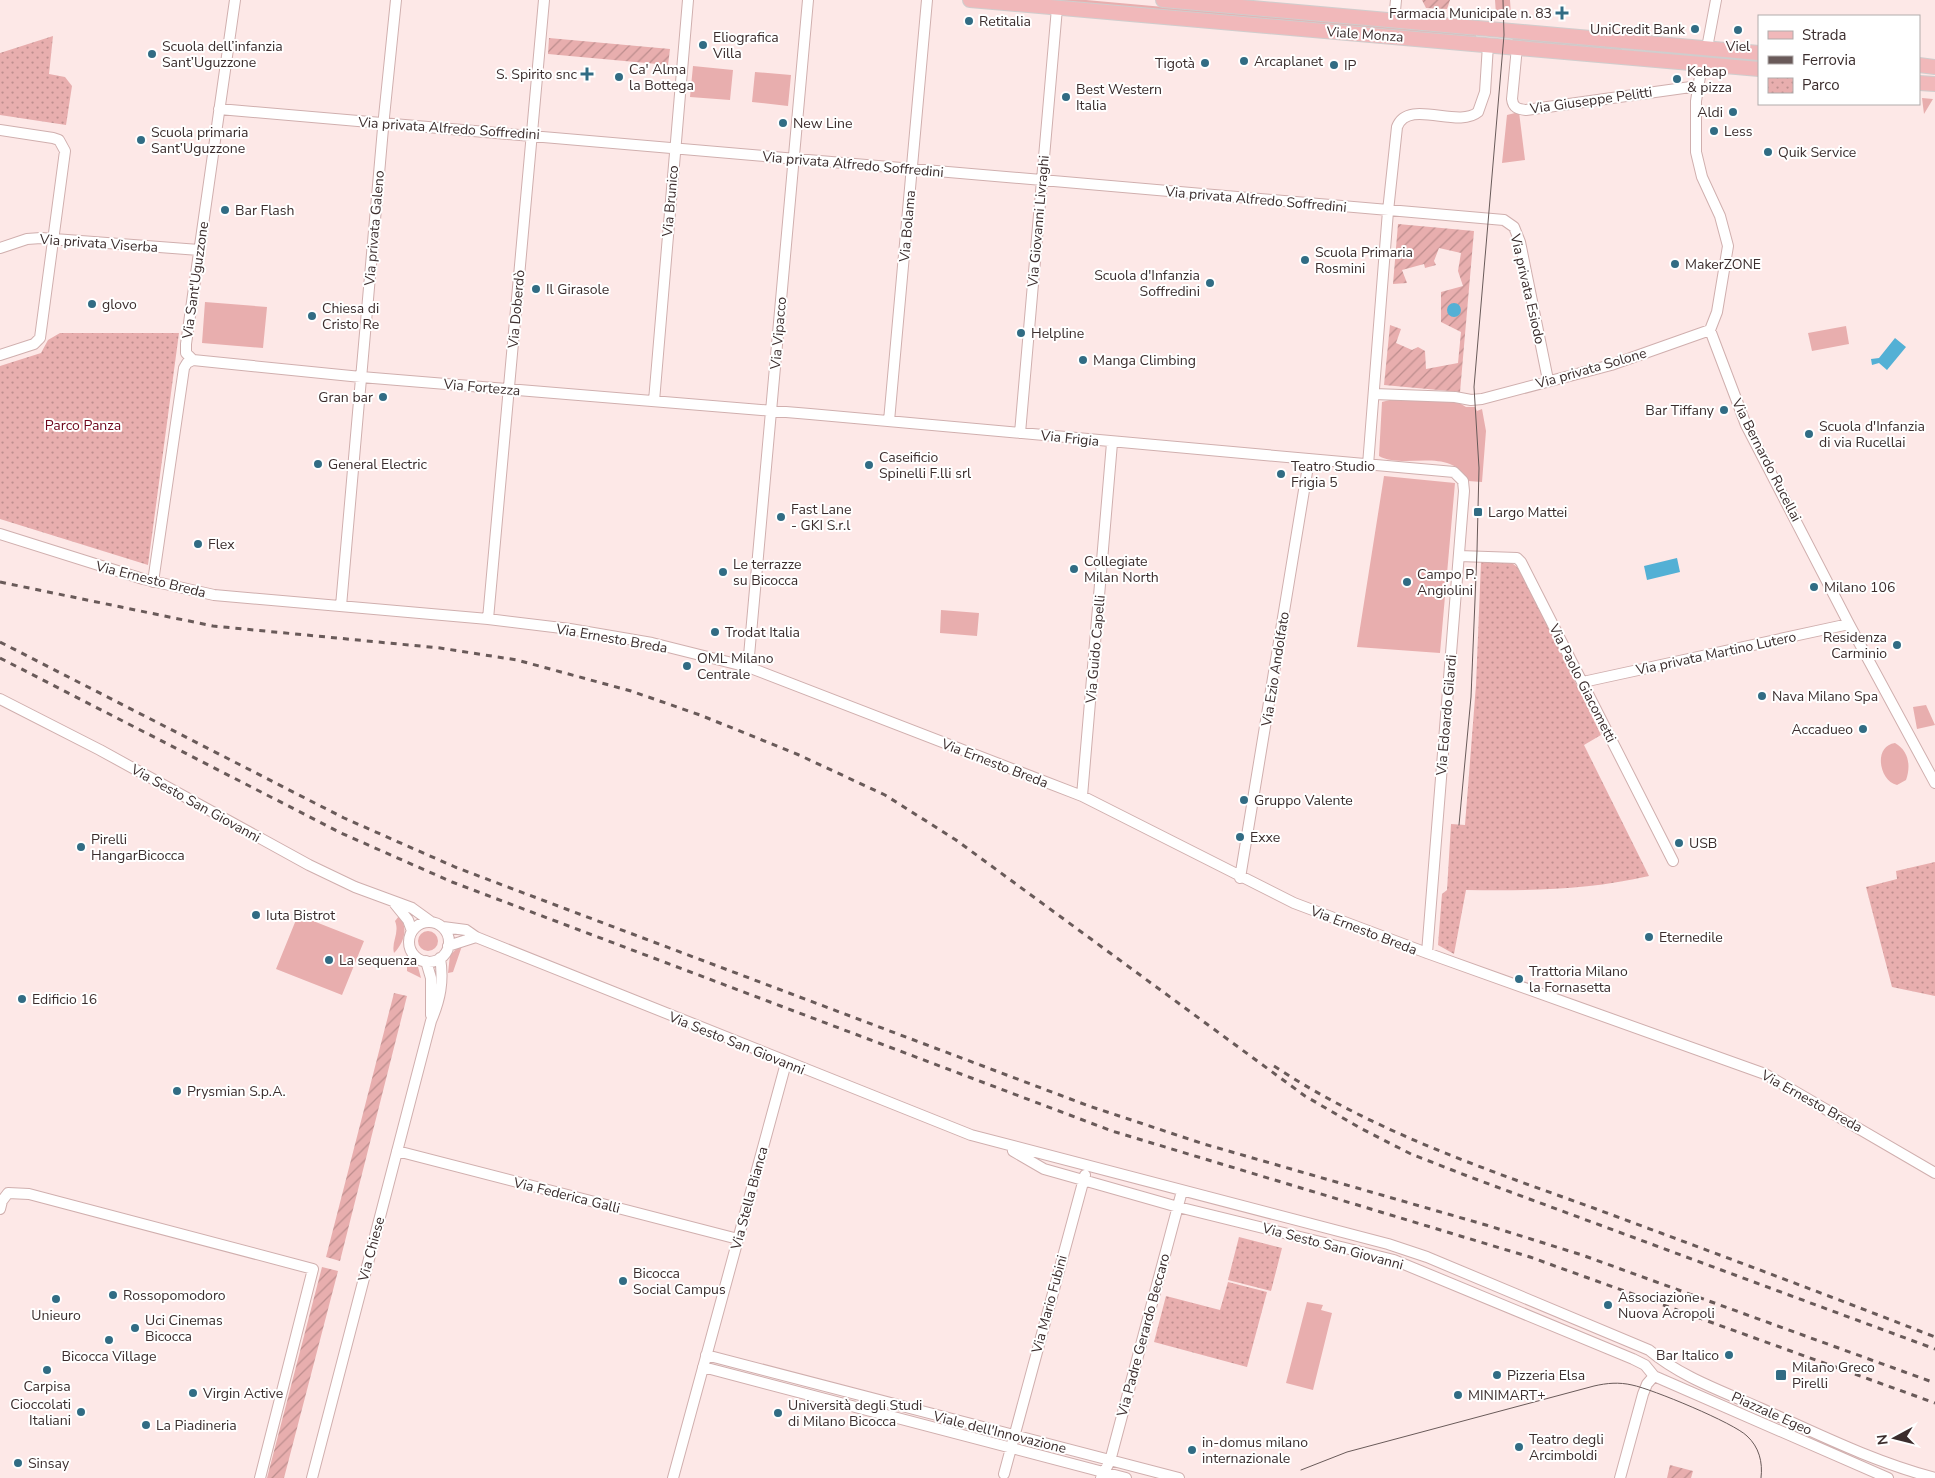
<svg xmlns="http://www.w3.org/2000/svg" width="1935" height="1478" font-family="'Nunito Sans',sans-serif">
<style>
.grass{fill:#e8aeae}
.park{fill:url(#park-dots)}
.garden{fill:url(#garden-furrows)}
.water{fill:#53b0d5}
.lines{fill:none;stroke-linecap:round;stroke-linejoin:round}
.minor-casing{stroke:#d0afae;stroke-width:12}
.major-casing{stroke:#d0cdcd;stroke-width:16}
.minor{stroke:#fff;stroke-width:10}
.major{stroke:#f1b8ba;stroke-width:14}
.tram{stroke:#695a59;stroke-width:1}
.rail{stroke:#695a59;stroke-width:3;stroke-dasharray:6 6;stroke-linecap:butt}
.poi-dot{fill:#316c84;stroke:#fff;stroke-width:2}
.labels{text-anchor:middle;stroke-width:4;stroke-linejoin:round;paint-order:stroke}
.poi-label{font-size:14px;fill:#3b2d2d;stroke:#fff;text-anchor:start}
.street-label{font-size:14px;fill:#3b2d2d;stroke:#fff}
.park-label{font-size:14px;fill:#6d051c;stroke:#fff}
</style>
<defs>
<pattern id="park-dots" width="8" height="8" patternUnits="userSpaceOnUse" patternTransform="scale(1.25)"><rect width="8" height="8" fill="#e8aeae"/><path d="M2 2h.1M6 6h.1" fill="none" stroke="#bd8e8e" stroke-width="1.8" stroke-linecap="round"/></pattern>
<pattern id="garden-furrows" width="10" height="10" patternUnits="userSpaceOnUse" patternTransform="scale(1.25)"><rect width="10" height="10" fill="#e8aeae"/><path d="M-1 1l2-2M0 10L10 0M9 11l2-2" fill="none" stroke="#bd8e8e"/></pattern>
</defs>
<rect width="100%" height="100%" fill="#fde8e7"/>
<path class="grass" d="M1037,0H1086L1476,35V38Z
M1495,0H1510L1511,15L1496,14Z
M1513,38L1621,47L1622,50L1512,41Z
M693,66L733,70L730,100L690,97Z
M755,72L791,75L788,106L752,102Z
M1922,98L1933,99L1924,114Z
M1519,112L1525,160L1502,163L1507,115Z
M205,302L267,307L263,348L202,343Z
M1846,326L1849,344L1812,351L1808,333Z
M1405,396L1456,401L1466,407H1475L1477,411L1482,409L1486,431L1482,482L1468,481C1451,446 1404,470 1379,456L1382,402Z
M1384,476L1455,483L1440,653L1357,647Z
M941,610L979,613L977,636L940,633Z
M1926,705L1935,725L1917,729L1913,707Z
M1895,743C1909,751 1911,766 1906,780L1897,785C1879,781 1873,746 1895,743Z
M298,915L364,941L342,995L276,969Z
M399,916C409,927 404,943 394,953C391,942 400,933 395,921Z
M418 941a10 10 0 1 1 20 0a10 10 0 1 1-20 0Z
M463,943L453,972L448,973L450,955Z
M411,964L418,967L421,978L407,971V967Z
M1307,1302L1323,1305L1321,1310L1332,1313L1313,1390L1286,1383Z"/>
<path class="park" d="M53,36L49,74L65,77L72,86L66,125L0,115V53Z
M60,333H179L148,565L0,519V366L41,353L48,340Z
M1495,561H1509L1520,569L1601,735L1584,745L1649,876C1589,890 1528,891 1466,890L1454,954L1438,945L1442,894L1447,890L1451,824L1465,825L1476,685L1481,562Z
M1935,862V996L1892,987L1866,887L1897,879L1896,871Z
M1239,1237L1282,1248L1271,1291L1228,1280Z
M1228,1282L1267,1292L1247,1367L1154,1342L1166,1296L1220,1310Z"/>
<path class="garden" d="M1422,0H1450L1447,9L1426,8Z
M549,38L670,49L668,65L548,54Z
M1398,224L1474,231L1460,392L1384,385L1390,325L1401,329L1396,343L1412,350L1418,347L1425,351L1426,369L1458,363L1461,332L1441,322V292L1463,286L1458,271L1461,253L1439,248L1434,261L1436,265L1425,268L1424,264L1402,270L1407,283L1393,284Z
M394,993L407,996L340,1261L326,1257Z
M322,1267L338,1271L284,1478H267Z
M1670,1465L1693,1471L1691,1478H1667Z"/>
<path class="water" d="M1447 310a7 7 0 1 1 14 0a7 7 0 1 1-14 0Z
M1895,338L1906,347L1887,370L1879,363L1872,365L1871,359L1879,358Z
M1677,558L1680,572L1647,580L1644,566Z"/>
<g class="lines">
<defs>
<path id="minor" d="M1394,21L1396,0
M1517,47L1512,99C1513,108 1518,109 1526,110L1698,86
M1707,48L1716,0
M1702,64L1696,101V152L1702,177L1720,216L1728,246L1717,312L1710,330L1746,425L1849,624L1935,783
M219,109L1504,220L1514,227L1520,242L1548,380
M0,130L53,138L59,140L65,151L40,338L34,344L0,355
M0,248L27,239L41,238L199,250
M193,360L186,353V344L235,0
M1374,394L1455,397L1471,400L1482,399L1611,365L1710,330
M654,401L688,0
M889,421L927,0
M1020,433L1057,8
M1368,465L1388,211L1397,127C1408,98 1458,129 1478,112L1485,92L1488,45
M0,534L143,579L214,595L488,619L570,629L652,643L748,667L1082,796L1294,903L1427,953L1765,1074L1935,1173
M1459,556L1517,558L1521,562L1673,861
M153,582L184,368L187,363L193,360L361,377L810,414L1454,472L1463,481L1464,491L1427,953
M341,606L384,117L396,0
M488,619L544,0
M748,667L808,0
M1583,682L1849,624
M0,699L100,750L309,865L355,887L412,908L430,921
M1082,796L1112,443
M1240,878L1309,460
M395,904L408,920L412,931
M409 942a20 20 0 1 1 40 0a20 20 0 1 1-40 0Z
M443,927L466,930L476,937L971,1135L1388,1244L1427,1257L1649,1350C1681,1377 1722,1391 1760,1408C1818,1434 1874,1462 1935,1478
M448,946L476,937
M426,961L431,978V1015
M397,1151L738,1239
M1013,1151L1044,1169L1083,1180L1178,1207L1394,1260L1633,1359L1645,1365L1654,1376
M0,1209L2,1201L8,1193L29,1194L313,1269L260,1478
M706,1355L1179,1478
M703,1367L1126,1478
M1654,1376L1888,1478
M1004,1474L1085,1175
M312,1478L431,1021C440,1000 444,981 440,958
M673,1478L786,1063
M1101,1478L1110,1461L1182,1191
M1620,1478L1643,1394L1647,1384L1654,1376"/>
<path id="major" d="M970,0L1759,69
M1163,0L1759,53
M1919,65L1935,67
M1919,83L1935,84"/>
</defs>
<use href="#minor" class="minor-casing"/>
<use href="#major" class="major-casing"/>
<use href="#minor" class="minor"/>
<use href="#major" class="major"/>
<path class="tram" d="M1459,825L1471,697L1477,551L1479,468L1474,387L1504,35L1503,0
M1301,1470L1347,1452L1594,1386C1607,1383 1619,1382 1632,1385C1652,1389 1734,1423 1747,1436C1759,1447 1763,1462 1761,1478"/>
<path class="rail" d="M0,582L213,626L440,648L517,660L631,691L700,715L799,755L885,795L956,840L1305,1096L1362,1129L1411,1154L1470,1177L1935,1349
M0,642L344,818L455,867L566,909L1089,1106L1204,1144L1486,1225L1582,1255L1935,1383
M0,658L341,833L452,882L1112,1131L1530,1257L1935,1403
M1274,1066C1371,1130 1479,1167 1588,1206C1704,1249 1820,1292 1935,1337"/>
</g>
<g class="poi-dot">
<path d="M1559.5 5.5h5v5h5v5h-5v5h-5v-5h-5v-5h5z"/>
<circle cx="969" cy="21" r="5"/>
<circle cx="1695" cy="29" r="5"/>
<circle cx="1738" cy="30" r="5"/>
<circle cx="703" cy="45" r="5"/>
<circle cx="152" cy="54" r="5"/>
<circle cx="1244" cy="61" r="5"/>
<circle cx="1205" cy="63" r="5"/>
<circle cx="1334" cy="65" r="5"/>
<path d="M584.5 66.5h5v5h5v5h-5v5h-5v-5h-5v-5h5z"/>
<circle cx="619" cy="77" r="5"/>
<circle cx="1677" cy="79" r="5"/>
<circle cx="1066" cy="97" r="5"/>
<circle cx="1733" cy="112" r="5"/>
<circle cx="783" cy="123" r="5"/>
<circle cx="1714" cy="131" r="5"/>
<circle cx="141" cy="140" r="5"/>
<circle cx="1768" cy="152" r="5"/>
<circle cx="225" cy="210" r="5"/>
<circle cx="1305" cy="260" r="5"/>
<circle cx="1675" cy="264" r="5"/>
<circle cx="1210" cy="283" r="5"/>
<circle cx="536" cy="289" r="5"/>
<circle cx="92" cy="304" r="5"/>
<circle cx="312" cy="316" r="5"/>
<circle cx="1021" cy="333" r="5"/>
<circle cx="1083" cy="360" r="5"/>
<circle cx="383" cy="397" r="5"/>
<circle cx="1724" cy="410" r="5"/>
<circle cx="1809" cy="434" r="5"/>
<circle cx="318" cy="464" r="5"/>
<circle cx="869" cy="465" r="5"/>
<circle cx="1281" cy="474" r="5"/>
<rect x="1473" y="507" width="10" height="10" rx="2.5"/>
<circle cx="781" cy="517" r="5"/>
<circle cx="198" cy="544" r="5"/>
<circle cx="1074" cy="569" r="5"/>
<circle cx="723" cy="572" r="5"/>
<circle cx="1407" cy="582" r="5"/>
<circle cx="1814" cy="587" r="5"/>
<circle cx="715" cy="632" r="5"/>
<circle cx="1897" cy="645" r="5"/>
<circle cx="687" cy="666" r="5"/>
<circle cx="1762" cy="696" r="5"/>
<circle cx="1863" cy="729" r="5"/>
<circle cx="1244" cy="800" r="5"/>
<circle cx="1240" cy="837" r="5"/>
<circle cx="1679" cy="843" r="5"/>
<circle cx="81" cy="847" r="5"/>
<circle cx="256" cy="915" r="5"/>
<circle cx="1649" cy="937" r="5"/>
<circle cx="329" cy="960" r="5"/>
<circle cx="1519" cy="979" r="5"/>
<circle cx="22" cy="999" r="5"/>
<circle cx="177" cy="1091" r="5"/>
<circle cx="623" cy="1281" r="5"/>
<circle cx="113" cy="1295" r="5"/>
<circle cx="56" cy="1299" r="5"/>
<circle cx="1608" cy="1305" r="5"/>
<circle cx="135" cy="1328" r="5"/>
<circle cx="109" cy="1340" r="5"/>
<circle cx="1729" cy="1355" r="5"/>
<circle cx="47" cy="1370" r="5"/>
<circle cx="1497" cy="1375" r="5"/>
<rect x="1775" y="1369" width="12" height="12" rx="2.5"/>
<circle cx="193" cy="1393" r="5"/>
<circle cx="1458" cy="1395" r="5"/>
<circle cx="81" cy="1412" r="5"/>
<circle cx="778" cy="1413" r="5"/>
<circle cx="146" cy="1425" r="5"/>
<circle cx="1519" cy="1447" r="5"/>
<circle cx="1192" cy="1450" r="5"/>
<circle cx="18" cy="1463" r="5"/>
</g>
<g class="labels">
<g class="poi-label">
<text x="1552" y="18" text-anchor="end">Farmacia Municipale n. 83</text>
<text x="979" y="26">Retitalia</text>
<text x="1685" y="34" text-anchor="end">UniCredit Bank</text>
<text x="713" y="42">Eliografica<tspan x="713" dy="16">Villa</tspan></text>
<text x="162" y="51">Scuola dell’infanzia<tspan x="162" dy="16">Sant’Uguzzone</tspan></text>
<text x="1738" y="51" text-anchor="middle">Viel</text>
<text x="1254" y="66">Arcaplanet</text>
<text x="1195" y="68" text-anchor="end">Tigotà</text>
<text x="1344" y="70">IP</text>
<text x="629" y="74">Ca' Alma<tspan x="629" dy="16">la Bottega</tspan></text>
<text x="1687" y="76">Kebap<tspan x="1687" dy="16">&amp; pizza</tspan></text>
<text x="577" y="79" text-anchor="end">S. Spirito snc</text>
<text x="1076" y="94">Best Western<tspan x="1076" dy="16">Italia</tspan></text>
<text x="1723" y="117" text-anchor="end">Aldi</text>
<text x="793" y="128">New Line</text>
<text x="1724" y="136">Less</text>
<text x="151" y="137">Scuola primaria<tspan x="151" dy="16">Sant’Uguzzone</tspan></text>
<text x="1778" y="157">Quik Service</text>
<text x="235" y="215">Bar Flash</text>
<text x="1315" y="257">Scuola Primaria<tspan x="1315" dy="16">Rosmini</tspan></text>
<text x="1685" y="269">MakerZONE</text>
<text x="1200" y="280" text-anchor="end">Scuola d'Infanzia<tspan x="1200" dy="16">Soffredini</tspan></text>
<text x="546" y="294">Il Girasole</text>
<text x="102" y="309">glovo</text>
<text x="322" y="313">Chiesa di<tspan x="322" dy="16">Cristo Re</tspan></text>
<text x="1031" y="338">Helpline</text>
<text x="1093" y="365">Manga Climbing</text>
<text x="373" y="402" text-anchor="end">Gran bar</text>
<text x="1714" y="415" text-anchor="end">Bar Tiffany</text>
<text x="1819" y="431">Scuola d'Infanzia<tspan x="1819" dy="16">di via Rucellai</tspan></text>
<text x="879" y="462">Caseificio<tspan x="879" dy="16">Spinelli F.lli srl</tspan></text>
<text x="328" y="469">General Electric</text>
<text x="1291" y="471">Teatro Studio<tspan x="1291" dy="16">Frigia 5</tspan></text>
<text x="791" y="514">Fast Lane<tspan x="791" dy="16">- GKI S.r.l</tspan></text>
<text x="1488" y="517">Largo Mattei</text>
<text x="208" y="549">Flex</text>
<text x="1084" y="566">Collegiate<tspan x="1084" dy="16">Milan North</tspan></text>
<text x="733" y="569">Le terrazze<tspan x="733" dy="16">su Bicocca</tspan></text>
<text x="1417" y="579">Campo P.<tspan x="1417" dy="16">Angiolini</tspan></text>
<text x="1824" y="592">Milano 106</text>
<text x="725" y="637">Trodat Italia</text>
<text x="1887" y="642" text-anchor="end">Residenza<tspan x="1887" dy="16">Carminio</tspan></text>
<text x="697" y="663">OML Milano<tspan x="697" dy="16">Centrale</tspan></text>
<text x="1772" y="701">Nava Milano Spa</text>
<text x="1853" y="734" text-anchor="end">Accadueo</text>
<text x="1254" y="805">Gruppo Valente</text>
<text x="1250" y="842">Exxe</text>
<text x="91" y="844">Pirelli<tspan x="91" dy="16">HangarBicocca</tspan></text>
<text x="1689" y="848">USB</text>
<text x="266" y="920">Iuta Bistrot</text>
<text x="1659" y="942">Eternedile</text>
<text x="339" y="965">La sequenza</text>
<text x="1529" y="976">Trattoria Milano<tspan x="1529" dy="16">la Fornasetta</tspan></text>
<text x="32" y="1004">Edificio 16</text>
<text x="187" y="1096">Prysmian S.p.A.</text>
<text x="633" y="1278">Bicocca<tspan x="633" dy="16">Social Campus</tspan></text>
<text x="123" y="1300">Rossopomodoro</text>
<text x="1618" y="1302">Associazione<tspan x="1618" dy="16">Nuova Acropoli</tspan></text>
<text x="56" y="1320" text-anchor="middle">Unieuro</text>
<text x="145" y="1325">Uci Cinemas<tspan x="145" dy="16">Bicocca</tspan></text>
<text x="1719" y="1360" text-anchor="end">Bar Italico</text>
<text x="109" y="1361" text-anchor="middle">Bicocca Village</text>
<text x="1792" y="1372">Milano Greco<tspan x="1792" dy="16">Pirelli</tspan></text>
<text x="1507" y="1380">Pizzeria Elsa</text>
<text x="47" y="1391" text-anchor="middle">Carpisa</text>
<text x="203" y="1398">Virgin Active</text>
<text x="1468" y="1400">MINIMART+</text>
<text x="71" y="1409" text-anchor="end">Cioccolati<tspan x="71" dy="16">Italiani</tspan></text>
<text x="788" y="1410">Università degli Studi<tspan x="788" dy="16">di Milano Bicocca</tspan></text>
<text x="156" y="1430">La Piadineria</text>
<text x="1529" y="1444">Teatro degli<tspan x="1529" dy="16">Arcimboldi</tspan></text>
<text x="1202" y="1447">in-domus milano<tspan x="1202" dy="16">internazionale</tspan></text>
<text x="28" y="1468">Sinsay</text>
</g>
<g class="street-label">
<text transform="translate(1365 34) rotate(4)" y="5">Viale Monza</text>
<text transform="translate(1591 100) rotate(-8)" y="5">Via Giuseppe Pelitti</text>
<text transform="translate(449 128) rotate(4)" y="5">Via privata Alfredo Soffredini</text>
<text transform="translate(853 164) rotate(5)" y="5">Via privata Alfredo Soffredini</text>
<text transform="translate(1256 199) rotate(5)" y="5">Via privata Alfredo Soffredini</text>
<text transform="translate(670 201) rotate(-85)" y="5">Via Brunico</text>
<text transform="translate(1038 221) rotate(-85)" y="5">Via Giovanni Livraghi</text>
<text transform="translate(907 226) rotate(-85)" y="5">Via Bolama</text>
<text transform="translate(374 228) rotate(-85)" y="5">Via privata Galeno</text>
<text transform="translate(99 243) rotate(4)" y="5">Via privata Viserba</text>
<text transform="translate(195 280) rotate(-82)" y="5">Via Sant'Uguzzone</text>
<text transform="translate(1528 289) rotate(77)" y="5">Via privata Esiodo</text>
<text transform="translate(516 309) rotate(-85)" y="5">Via Doberdò</text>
<text transform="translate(778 333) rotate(-85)" y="5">Via Vipacco</text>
<text transform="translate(1591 368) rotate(-16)" y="5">Via privata Solone</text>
<text transform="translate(482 387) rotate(5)" y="5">Via Fortezza</text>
<text transform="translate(1070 438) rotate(6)" y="5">Via Frigia</text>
<text transform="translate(1767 460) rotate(63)" y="5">Via Bernardo Rucellai</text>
<text transform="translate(151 579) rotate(14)" y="5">Via Ernesto Breda</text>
<text transform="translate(612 638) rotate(10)" y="5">Via Ernesto Breda</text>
<text transform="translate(1095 649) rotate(-85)" y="5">Via Guido Capelli</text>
<text transform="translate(1716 653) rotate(-12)" y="5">Via privata Martino Lutero</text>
<text transform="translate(1275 669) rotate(-81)" y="5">Via Ezio Andolfato</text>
<text transform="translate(1583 683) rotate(63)" y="5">Via Paolo Giacometti</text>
<text transform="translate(1446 715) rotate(-85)" y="5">Via Edoardo Gilardi</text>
<text transform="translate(995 763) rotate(21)" y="5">Via Ernesto Breda</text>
<text transform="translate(196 803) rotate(29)" y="5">Via Sesto San Giovanni</text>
<text transform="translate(1364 930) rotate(21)" y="5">Via Ernesto Breda</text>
<text transform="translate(737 1043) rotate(22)" y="5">Via Sesto San Giovanni</text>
<text transform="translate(1812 1101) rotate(29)" y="5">Via Ernesto Breda</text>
<text transform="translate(567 1195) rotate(14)" y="5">Via Federica Galli</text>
<text transform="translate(749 1198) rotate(-75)" y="5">Via Stella Bianca</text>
<text transform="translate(1333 1246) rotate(15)" y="5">Via Sesto San Giovanni</text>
<text transform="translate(371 1249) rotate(-75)" y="5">Via Chiese</text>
<text transform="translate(1049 1304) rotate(-75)" y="5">Via Mario Fubini</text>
<text transform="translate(1143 1335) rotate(-75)" y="5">Via Padre Gerardo Beccaro</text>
<text transform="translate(1772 1413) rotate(24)" y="5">Piazzale Egeo</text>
<text transform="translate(1000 1432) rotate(14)" y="5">Viale dell'Innovazione</text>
</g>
<g class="park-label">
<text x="83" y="430">Parco Panza</text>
</g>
</g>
<rect x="1758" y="15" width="162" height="90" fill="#ffffff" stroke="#b1abab"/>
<rect x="1768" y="31" width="25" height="8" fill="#f1b8ba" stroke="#b1abab"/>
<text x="1802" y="40" font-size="15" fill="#3b2d2d">Strada</text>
<rect x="1768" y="56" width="25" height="8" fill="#695a59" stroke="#b1abab"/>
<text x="1802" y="65" font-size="15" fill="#3b2d2d">Ferrovia</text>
<rect x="1768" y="78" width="25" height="15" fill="url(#park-dots)" stroke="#b1abab"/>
<text x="1802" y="90" font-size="15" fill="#3b2d2d">Parco</text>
<g transform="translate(1895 1438) rotate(263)" stroke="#ffffff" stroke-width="4" paint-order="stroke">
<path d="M0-4L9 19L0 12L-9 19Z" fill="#3b2d2d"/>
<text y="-8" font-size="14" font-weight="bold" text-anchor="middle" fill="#3b2d2d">N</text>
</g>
</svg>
